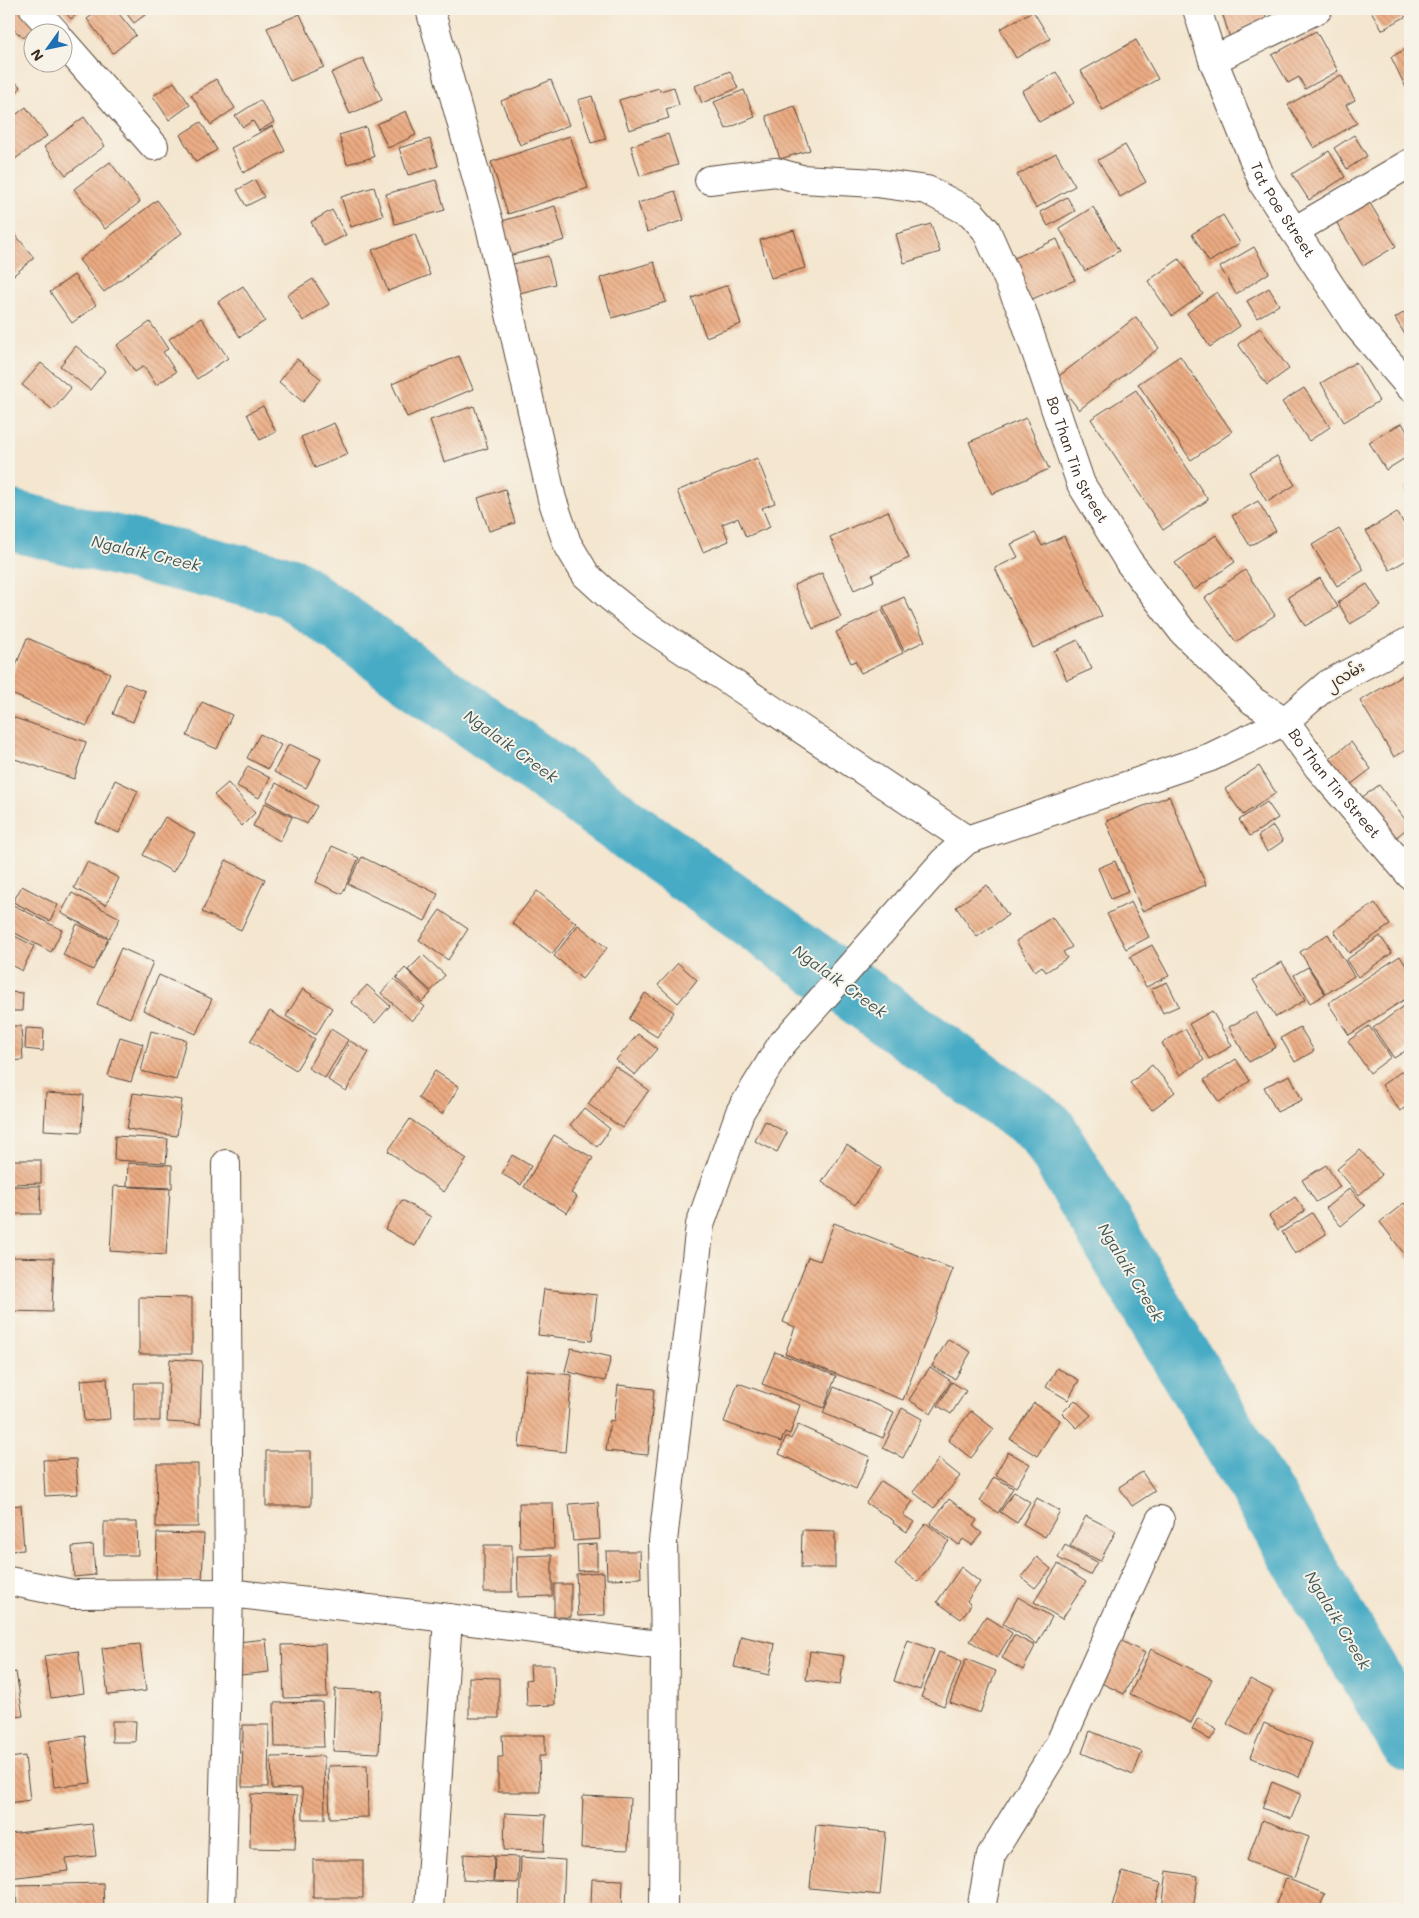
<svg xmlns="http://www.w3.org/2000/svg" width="1419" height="1918" font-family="Mali,'Noto Sans Myanmar',sans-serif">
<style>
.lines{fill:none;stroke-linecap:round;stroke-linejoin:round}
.river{stroke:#46abc5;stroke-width:61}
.building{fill:url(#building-back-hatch)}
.minor-casing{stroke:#574639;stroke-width:30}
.tertiary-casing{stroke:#574639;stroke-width:30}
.minor{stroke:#fff;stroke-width:28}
.tertiary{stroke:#fff;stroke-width:28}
.labels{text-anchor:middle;stroke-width:4;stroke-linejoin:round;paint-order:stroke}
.street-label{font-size:15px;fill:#3b2a1e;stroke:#f7f3e8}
.water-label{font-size:16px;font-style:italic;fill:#3f5758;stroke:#f7f3e8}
</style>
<defs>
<pattern id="building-back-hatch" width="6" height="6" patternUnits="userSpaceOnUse" patternTransform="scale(1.25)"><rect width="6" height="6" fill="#ecac83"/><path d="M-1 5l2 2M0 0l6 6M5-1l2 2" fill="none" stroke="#c08c6b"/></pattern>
</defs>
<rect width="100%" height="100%" fill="#f7f3e8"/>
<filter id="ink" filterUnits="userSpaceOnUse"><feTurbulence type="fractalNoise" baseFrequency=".02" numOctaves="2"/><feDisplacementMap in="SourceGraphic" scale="10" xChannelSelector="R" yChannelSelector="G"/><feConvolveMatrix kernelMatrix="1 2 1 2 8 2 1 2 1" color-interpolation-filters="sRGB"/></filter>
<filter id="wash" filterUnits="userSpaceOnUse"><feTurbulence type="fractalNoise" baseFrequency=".0096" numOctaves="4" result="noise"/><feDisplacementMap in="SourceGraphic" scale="20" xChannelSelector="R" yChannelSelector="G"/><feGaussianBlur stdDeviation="1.12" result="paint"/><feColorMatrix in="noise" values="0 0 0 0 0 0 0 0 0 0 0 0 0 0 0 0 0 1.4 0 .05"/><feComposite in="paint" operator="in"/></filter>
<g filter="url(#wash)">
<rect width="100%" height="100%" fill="#f4e6cf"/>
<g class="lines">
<path class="river" d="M9,520L290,587L1046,1129L1410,1742"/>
</g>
<g id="blocks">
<path class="building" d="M18,9H25L39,20L24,38L9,26V21Z
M62,9H83L71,19Z
M101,9H115L136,35L113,53L87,19Z
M123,9H153L134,23Z
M1221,9H1263L1269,26L1230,38Z
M1272,9H1302L1275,18Z
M1370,9H1410V14L1382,30Z
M1033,11L1050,39L1016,58L1000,29Z
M300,14L324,67L290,81L267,28Z
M1316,31L1338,71L1305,89L1299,77L1288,83L1272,55Z
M1136,40L1158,79L1103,110L1081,71Z
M1410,47V96L1391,57Z
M363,58L382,100L350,114L331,73Z
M730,71L738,88L702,103L695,86Z
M1056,72L1074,103L1039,122L1022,91Z
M1341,75L1355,100L1346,105L1357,123L1314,148L1288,105Z
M9,77L21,87L9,102Z
M216,79L235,108L211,125L191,95Z
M551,80L569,125L520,145L501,101Z
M174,82L190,105L169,120L153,96Z
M674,87L679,105L666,109L669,118L629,130L619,100L659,88L660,91Z
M744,90L755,117L726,129L714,102Z
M592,96L606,139L591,143L578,100Z
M260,100L274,122L259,131L253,121L243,127L235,116Z
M795,106L810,150L780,159L766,116Z
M26,107L47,136L15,159L9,151V120Z
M406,111L416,135L388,148L377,124Z
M84,117L105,146L66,175L44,147Z
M201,122L217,150L196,162L180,135Z
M272,126L285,151L243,173L231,148Z
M366,127L374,157L347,164L339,135Z
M668,134L678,165L640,176L631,146Z
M1354,135L1367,156L1347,169L1334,148Z
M570,136L588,188L508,214L491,162Z
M430,139L438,166L408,175L399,148Z
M1125,145L1146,182L1120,197L1098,160Z
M1329,151L1345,177L1309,200L1292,174Z
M1056,153L1075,186L1036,208L1017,175Z
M110,162L140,202L105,229L74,189Z
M255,180L264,197L246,206L237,190Z
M436,180L445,210L395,224L386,194Z
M374,187L383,216L351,227L341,197Z
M675,191L684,220L647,232L638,203Z
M1067,197L1075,211L1048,226L1040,212Z
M157,200L182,233L104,292L79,260Z
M1368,200L1396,246L1363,266L1335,220Z
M555,206L565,240L505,257L495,223Z
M1093,207L1119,251L1085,271L1059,228Z
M332,210L346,235L324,246L311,222Z
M1223,215L1240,243L1209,262L1192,234Z
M931,224L940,252L904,263L896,234Z
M11,229L34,258L9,279V231Z
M794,230L805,268L771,278L760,240Z
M415,234L430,275L388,291L372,250Z
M1057,239L1075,280L1028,301L1010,260Z
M1254,247L1269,273L1236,294L1220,267Z
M548,256L555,284L516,294L509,265Z
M1179,259L1203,294L1172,316L1148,281Z
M654,262L666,302L612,318L600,278Z
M74,275L96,305L72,323L50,292Z
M313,279L329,304L303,321L287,295Z
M728,285L741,324L706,337L692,298Z
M243,286L265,321L240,337L218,302Z
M1269,288L1279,305L1257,318L1247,301Z
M1217,292L1240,326L1210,347L1187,313Z
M1410,309V343L1395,318Z
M1136,317L1159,348L1079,410L1055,379Z
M201,318L228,358L197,379L169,339Z
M150,322L168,349L163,352L176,372L156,385L144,366L135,372L117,345Z
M1260,328L1289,369L1267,385L1238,344Z
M76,346L105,371L90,390L60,366Z
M459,356L473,389L407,417L392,384Z
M1180,356L1232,432L1191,460L1138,384Z
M297,359L321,379L303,402L279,382Z
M1356,362L1379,401L1344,422L1321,383Z
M41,363L71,388L53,410L22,385Z
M1304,388L1330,427L1309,441L1282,402Z
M1136,390L1208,500L1163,530L1091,419Z
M263,406L276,432L260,440L247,414Z
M474,406L488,448L444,462L430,420Z
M1026,418L1049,469L992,494L969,442Z
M334,423L348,454L315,468L301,437Z
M1402,423L1410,437V455L1386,470L1369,442Z
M1277,456L1295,485L1267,502L1249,472Z
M757,458L775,503L762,508L770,527L746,537L738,518L722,524L729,541L703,552L677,491Z
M1410,484V498L1404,488Z
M505,489L515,523L489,531L478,498Z
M1258,501L1276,531L1250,546L1232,516Z
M888,511L909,558L872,575L874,581L854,590L830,537Z
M1397,512L1410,534V558L1390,570L1366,531Z
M1339,529L1364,570L1337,586L1312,545Z
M1035,533L1042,546L1064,536L1102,616L1033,648L995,568L1018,557L1011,544Z
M1216,535L1235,562L1194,590L1175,563Z
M1245,570L1275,615L1236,642L1205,598Z
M822,573L841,617L813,629L794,585Z
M1320,578L1338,607L1305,626L1288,597Z
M1367,584L1381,606L1350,624L1338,602Z
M904,597L925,641L904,651L883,607Z
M882,610L903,653L861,673L855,661L851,663L836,632Z
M27,638L110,673L87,726L9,693V683Z
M1078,640L1092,669L1067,680L1054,651Z
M1410,671V748L1394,757L1360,701Z
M125,683L145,691L133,722L113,714Z
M202,702L232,715L217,749L187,736Z
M9,716L86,742L74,779L9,757Z
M260,734L281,745L268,769L247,758Z
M1351,742L1371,769L1350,785L1330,758Z
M289,744L321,759L306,788L274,772Z
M248,766L270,778L259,798L237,786Z
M1259,766L1276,793L1243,815L1225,789Z
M115,780L138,791L119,833L96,823Z
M228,783L255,813L242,826L214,795Z
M276,783L317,806L307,824L266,801Z
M1379,785L1410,826L1393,840L1361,798Z
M1169,796L1206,885L1142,911L1106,821Z
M1267,802L1278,818L1250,836L1239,820Z
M265,803L292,817L280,841L253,826Z
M165,817L195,834L173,872L143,855Z
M1273,826L1283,841L1267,852L1258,836Z
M332,846L359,858L342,894L316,882Z
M362,857L438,894L425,921L348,884Z
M226,860L265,879L241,930L202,912Z
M1115,861L1128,892L1111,899L1098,868Z
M87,862L119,878L106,905L74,888Z
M987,885L1008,915L977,937L956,907Z
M22,886L58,905L50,921L13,902Z
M537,891L576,923L552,954L512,923Z
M72,893L120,918L109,938L61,913Z
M1131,902L1149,937L1126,949L1107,914Z
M9,903L62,930L51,952L9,930Z
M1375,903L1390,925L1349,953L1334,931Z
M440,910L468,929L448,960L419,940Z
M1052,917L1072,947L1063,952L1067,958L1046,972L1042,966L1035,971L1016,941Z
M77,924L108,939L93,970L63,955Z
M578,925L607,948L582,979L554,956Z
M9,933L34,946L22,971L9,964Z
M1328,934L1354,976L1326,994L1300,952Z
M1380,936L1392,953L1358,977L1346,960Z
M1152,945L1169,976L1146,987L1130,957Z
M121,948L153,962L130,1018L97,1004Z
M423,955L445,975L431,991L408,970Z
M1400,956L1410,972V996L1349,1035L1328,1003Z
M1282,962L1305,1000L1276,1017L1253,980Z
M678,963L697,980L678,1003L658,985Z
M1308,967L1325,994L1310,1003L1294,975Z
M405,968L431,993L422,1002L396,978Z
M159,975L212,999L196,1034L143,1010Z
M394,979L425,1007L412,1021L381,993Z
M1167,982L1179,1006L1163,1013L1151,989Z
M367,985L390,1006L375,1023L351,1002Z
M303,989L332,1008L316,1035L286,1016Z
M9,992L23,993L22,1011H9Z
M645,993L674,1012L657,1037L629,1019Z
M1410,1002V1048L1394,1058L1373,1028Z
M270,1011L315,1039L296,1070L250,1041Z
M1212,1011L1232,1046L1209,1059L1189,1024Z
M1256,1012L1276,1047L1249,1062L1229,1027Z
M9,1026H21L23,1060L9,1061Z
M1369,1026L1391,1057L1370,1073L1348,1041Z
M1300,1027L1314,1051L1295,1062L1281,1038Z
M26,1028L44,1029L43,1051L25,1049Z
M331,1029L348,1040L325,1078L308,1068Z
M1185,1029L1204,1060L1180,1075L1162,1043Z
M151,1031L186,1040L176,1080L141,1071Z
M638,1034L657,1049L635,1075L616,1060Z
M120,1037L143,1044L131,1082L108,1076Z
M350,1041L369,1052L346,1091L328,1080Z
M1236,1059L1250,1081L1219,1102L1204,1080Z
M1152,1065L1175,1092L1152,1110L1130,1083Z
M615,1066L649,1090L622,1128L588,1104Z
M1405,1069L1410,1076V1104L1400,1111L1382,1085Z
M435,1071L459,1087L442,1114L418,1098Z
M1290,1075L1302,1100L1277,1112L1264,1087Z
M46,1093L84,1095L82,1132L44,1130Z
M133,1093L182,1100L177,1136L127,1129Z
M584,1108L610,1129L597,1147L570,1125Z
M410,1119L467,1159L444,1192L388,1151Z
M765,1121L787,1133L777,1152L755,1141Z
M554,1135L593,1158L571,1193L577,1197L567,1213L524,1187Z
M115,1136L168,1139L166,1163L114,1160Z
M847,1145L881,1168L855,1205L822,1182Z
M1360,1150L1382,1175L1359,1195L1337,1169Z
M512,1155L531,1166L521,1185L502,1174Z
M9,1160H41V1183L9,1184Z
M128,1163L172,1165V1188L127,1186Z
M1326,1165L1340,1187L1316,1202L1302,1180Z
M9,1186H40L41,1214H9Z
M114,1186L170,1189L166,1255L110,1251Z
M1350,1188L1365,1206L1341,1226L1326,1208Z
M1295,1197L1305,1211L1278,1230L1269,1216Z
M402,1200L431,1217L415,1246L385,1229Z
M1404,1203L1410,1211V1258L1408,1259L1380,1222Z
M1312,1213L1326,1234L1295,1254L1282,1232Z
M834,1223L953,1269L903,1400L785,1354L795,1327L783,1322L808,1257L820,1261Z
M9,1257L54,1258L52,1312L9,1311Z
M544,1289L597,1295L592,1341L538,1335Z
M139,1297L192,1298V1354H139Z
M948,1339L971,1352L955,1379L932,1366Z
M571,1348L611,1357L605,1381L565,1371Z
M775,1352L836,1376L824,1408L762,1384Z
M170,1359L202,1361L200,1424L167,1422Z
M930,1367L951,1381L931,1414L909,1400Z
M1057,1368L1079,1380L1068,1400L1046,1387Z
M526,1370L572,1375L565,1452L519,1447Z
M107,1378L110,1419L84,1421L81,1380Z
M952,1382L966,1391L951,1414L938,1406Z
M134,1383H160V1421H134Z
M738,1383L800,1405L790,1434L785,1432L781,1442L724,1422Z
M9,1385H12V1400H9Z
M618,1385L654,1389L648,1455L606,1451L610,1420L614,1421Z
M834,1387L894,1412L883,1438L823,1413Z
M1075,1400L1091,1415L1077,1428L1062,1413Z
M1034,1403L1060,1420L1037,1456L1010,1439Z
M902,1408L922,1419L903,1458L883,1448Z
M971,1411L994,1429L971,1458L948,1440Z
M798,1425L870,1457L856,1489L779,1454L786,1436L791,1439Z
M266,1451H311V1506H266Z
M1008,1452L1030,1464L1016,1487L995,1475Z
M76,1459L78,1494L45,1496L43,1460Z
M939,1459L960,1476L934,1508L913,1492Z
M157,1464H198V1527H156Z
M1142,1472L1155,1491L1132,1506L1119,1487Z
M994,1477L1013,1488L998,1513L980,1501Z
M881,1481L913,1501L903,1515L914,1522L907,1532L893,1523L894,1521L866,1503Z
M1014,1492L1030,1502L1017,1523L1000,1512Z
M1037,1498L1060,1511L1045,1537L1023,1524Z
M949,1499L977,1520L973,1526L982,1533L972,1545L963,1539L959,1545L930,1524Z
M598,1502L600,1539L573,1541L569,1504Z
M519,1503H553L554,1548H520Z
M21,1505L24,1550L9,1551V1506Z
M1086,1516L1116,1531L1100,1561L1070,1546Z
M104,1522H137L138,1555H104Z
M926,1523L949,1541L918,1582L895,1564Z
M802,1530L835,1531V1568H801Z
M157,1533L204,1534L202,1581L156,1579Z
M597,1544V1570L578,1571L577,1545Z
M93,1545L95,1575L74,1577L72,1547Z
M484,1545H512V1592H484Z
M1065,1545L1097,1562L1090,1575L1058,1558Z
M606,1551H640L641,1578L607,1579Z
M552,1555V1596L518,1597L517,1556Z
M1037,1557L1051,1569L1035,1588L1021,1577Z
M1058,1564L1086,1582L1062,1619L1034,1602Z
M961,1567L980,1582L967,1601L971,1605L961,1619L937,1602Z
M604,1572L605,1615L578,1616L576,1574Z
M554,1584H571V1617H554Z
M1018,1597L1052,1617L1037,1644L1003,1624Z
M986,1616L1012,1633L997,1658L970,1641Z
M1014,1635L1035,1646L1023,1670L1002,1658Z
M741,1636L775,1644L769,1675L734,1667Z
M266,1639L269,1672L241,1675L238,1642Z
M1118,1639L1145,1653L1124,1694L1097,1681Z
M908,1640L934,1650L920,1690L894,1681Z
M140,1644L146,1691L108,1695L102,1648Z
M325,1644L327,1697L284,1698L282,1645Z
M1151,1649L1212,1679L1191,1723L1130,1694Z
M78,1651L84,1693L51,1698L44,1656Z
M810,1651L844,1656L840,1685L806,1680Z
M939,1652L962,1661L944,1706L921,1697Z
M966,1659L996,1671L980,1713L950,1702Z
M530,1665H554L555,1705L527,1706L526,1680L531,1679Z
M16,1672L23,1716L9,1718V1673Z
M469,1677L499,1678V1718H469Z
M1250,1679L1273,1691L1250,1736L1227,1724Z
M335,1689L382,1691L379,1753L333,1751Z
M322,1702L324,1747H275L274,1703Z
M1198,1718L1217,1730L1210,1740L1192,1729Z
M112,1721H136L135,1742H112Z
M1264,1723L1312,1743L1299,1777L1250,1757Z
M243,1725H269L268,1787H242Z
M1090,1731L1142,1752L1133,1775L1082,1753Z
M502,1735H545V1756H539L540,1792H498V1757H503Z
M85,1736L91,1783L54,1787L49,1741Z
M25,1756L30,1800L9,1803V1758Z
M324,1756L325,1819H303L302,1788L272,1789L271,1757Z
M367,1765L368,1817L330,1818L328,1766Z
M1272,1782L1301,1794L1291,1819L1262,1808Z
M251,1794L297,1796L295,1849L250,1848Z
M583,1796L630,1798L628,1850L581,1848Z
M505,1813L546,1815L544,1851L504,1850Z
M1262,1820L1309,1837L1294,1878L1247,1861Z
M92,1824L96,1856L66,1859L68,1871L9,1878V1834Z
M816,1825L886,1832L880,1895L810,1888Z
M464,1854L494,1856L493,1882L463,1880Z
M495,1856L519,1857L518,1883L494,1882Z
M521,1857L565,1860L563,1909H519Z
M313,1860H363V1898H313Z
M1167,1871L1198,1876L1193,1909L1162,1908Z
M1122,1872L1161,1883L1154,1909H1122L1112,1906Z
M1286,1878L1325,1894L1319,1909H1274Z
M592,1879L623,1880L622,1907L591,1905Z
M103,1883L104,1909H17L16,1885Z
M340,1905L410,1907V1909H339Z"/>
</g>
</g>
<g filter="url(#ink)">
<use href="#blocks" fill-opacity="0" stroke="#574639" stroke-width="1"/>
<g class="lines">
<defs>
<g id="minor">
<path d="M34,9L55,32"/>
<path d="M430,9L490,226L552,499L567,543L586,575L609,596L640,621L967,840"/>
<path d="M62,41L154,146"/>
<path d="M1213,60L1318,9"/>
<path id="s1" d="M709,180L776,172L801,179L876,183L927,190L971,213L986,230L1022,311L1081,484L1129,562L1183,632L1253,701L1285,721"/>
<path d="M1294,231L1410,163"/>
<path d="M9,1581L73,1594L229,1593L448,1618L665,1646"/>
<path d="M221,1909L229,1593L226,1164"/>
<path d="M429,1909L448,1618"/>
<path d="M663,1909L665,1646L663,1541L700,1225L740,1112L781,1045L944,861L967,840L1211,757L1285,721"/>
<path d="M981,1909L991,1855L1060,1743L1160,1520"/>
</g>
<g id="tertiary">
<path id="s2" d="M1197,9L1213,60L1264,185L1355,323L1410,387"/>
<path id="s3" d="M1410,641L1328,684L1285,721L1318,767L1410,875"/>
</g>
</defs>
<use href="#minor" class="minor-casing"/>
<use href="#tertiary" class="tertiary-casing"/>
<use href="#minor" class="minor"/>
<use href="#tertiary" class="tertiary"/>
</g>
</g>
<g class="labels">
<g class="street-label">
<text dy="5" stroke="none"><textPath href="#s2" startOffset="219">Tat Poe Street</textPath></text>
<text dy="5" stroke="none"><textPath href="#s1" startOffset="540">Bo Than Tin Street</textPath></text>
<text transform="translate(1345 676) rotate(-30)" y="5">၂လမ်း</text>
<text dy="5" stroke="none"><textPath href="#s3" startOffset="229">Bo Than Tin Street</textPath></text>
</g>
<g class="water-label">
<text transform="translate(146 553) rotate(13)" y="6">Ngalaik Creek</text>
<text transform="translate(511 746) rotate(36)" y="6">Ngalaik Creek</text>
<text transform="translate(840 981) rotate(36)" y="6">Ngalaik Creek</text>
<text transform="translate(1131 1272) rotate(59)" y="6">Ngalaik Creek</text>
<text transform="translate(1338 1620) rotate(59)" y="6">Ngalaik Creek</text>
</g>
</g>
<rect width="1419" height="1918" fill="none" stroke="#f7f3e8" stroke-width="30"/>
<g transform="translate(48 48) rotate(237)"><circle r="24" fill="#f7f3e8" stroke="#aca397"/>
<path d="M0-4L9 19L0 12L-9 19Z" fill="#1f6fb2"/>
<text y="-8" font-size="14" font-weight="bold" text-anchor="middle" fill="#3b2a1e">N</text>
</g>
</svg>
